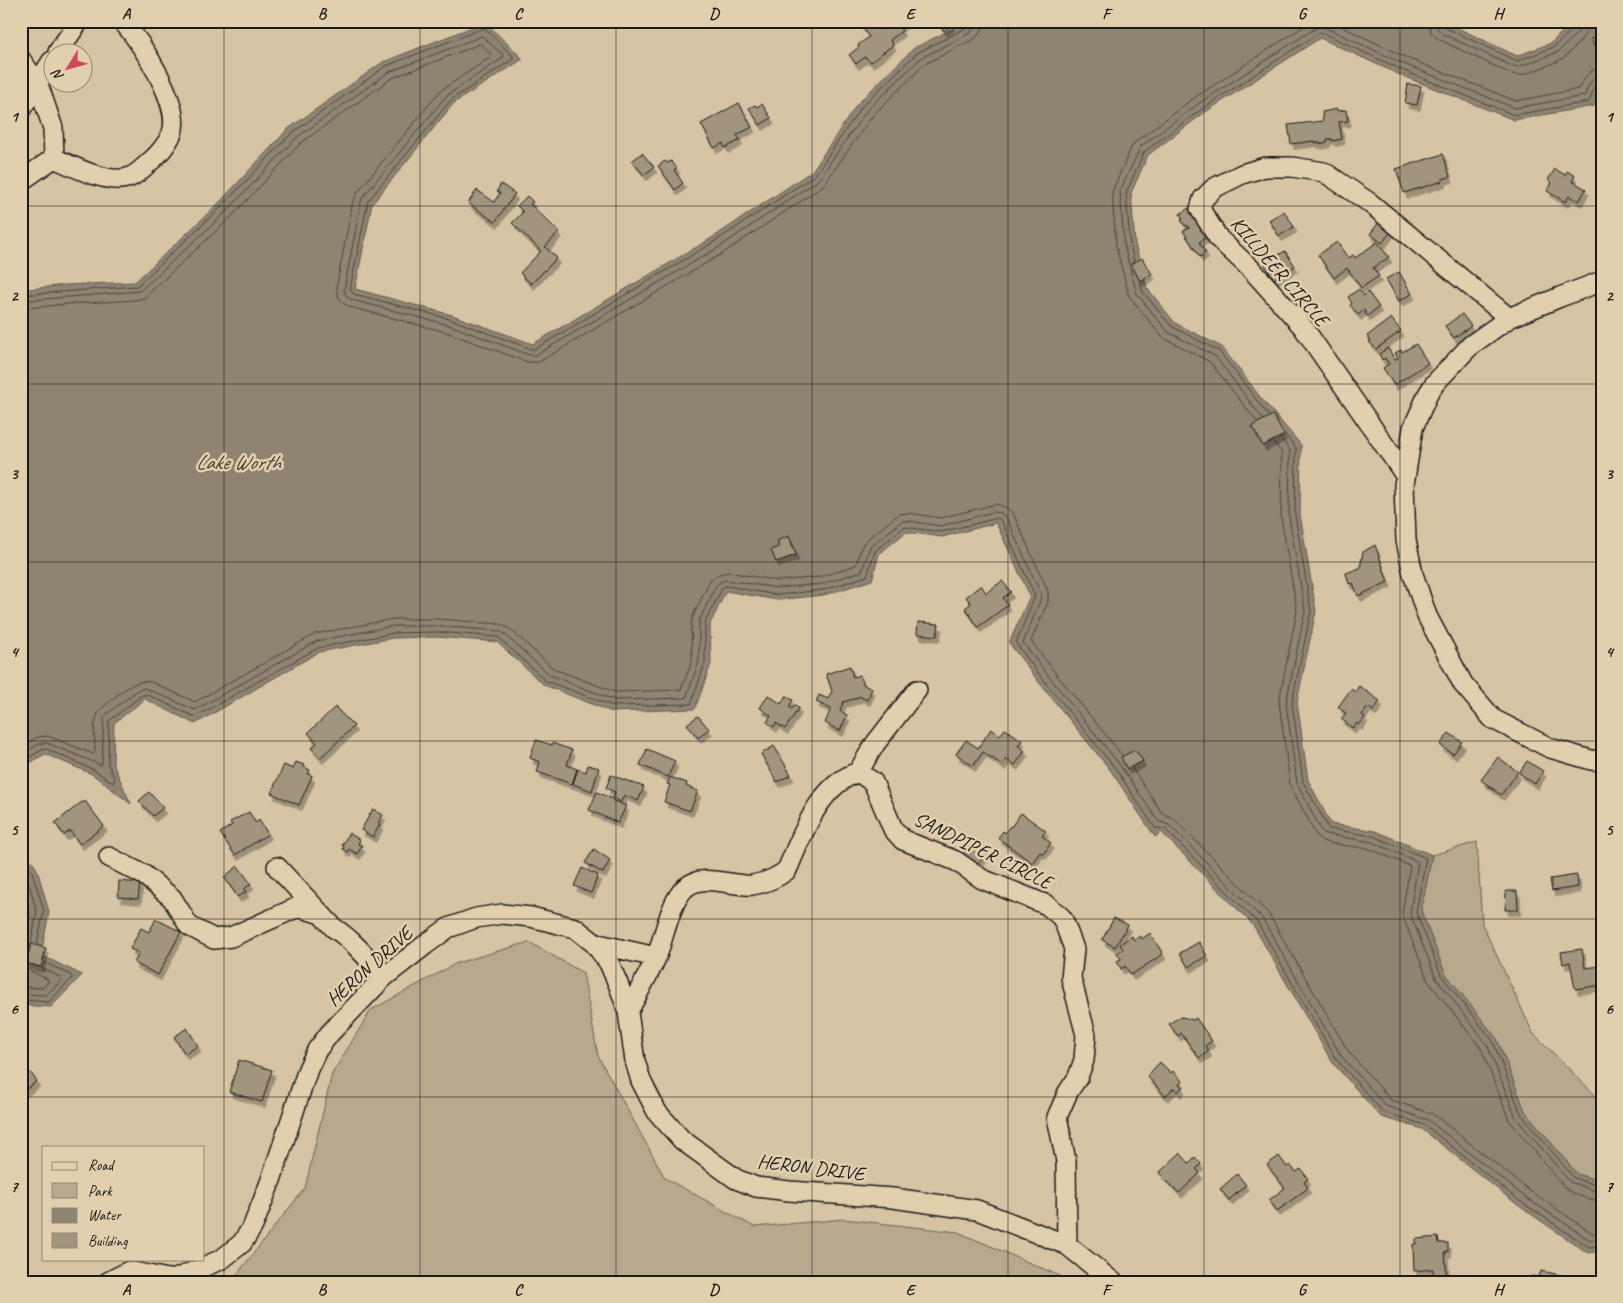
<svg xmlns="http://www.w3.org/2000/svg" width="1623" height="1303" font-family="Caveat,sans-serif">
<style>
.green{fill:#b7a88e;stroke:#6a6255}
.water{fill:#8f8371;stroke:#615a4f}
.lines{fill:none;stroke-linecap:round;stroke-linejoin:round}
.shore{stroke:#4a453e;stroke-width:1}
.building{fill:#a1957e;stroke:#1c1c1c;filter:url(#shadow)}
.minor-casing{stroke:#1c1c1c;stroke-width:22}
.minor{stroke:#e2cfad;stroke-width:19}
.grid{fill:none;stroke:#1c1c1c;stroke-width:1;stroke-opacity:0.55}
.labels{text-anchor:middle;stroke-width:5;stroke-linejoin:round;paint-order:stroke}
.street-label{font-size:20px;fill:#1c1c1c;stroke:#e2cfad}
.water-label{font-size:21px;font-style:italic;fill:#44403a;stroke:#e2cfad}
.neatline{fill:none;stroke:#1c1c1c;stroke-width:2}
.grid-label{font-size:16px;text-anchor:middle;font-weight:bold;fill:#1c1c1c}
</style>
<defs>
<filter id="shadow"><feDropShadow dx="3" dy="5.5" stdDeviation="0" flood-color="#0004"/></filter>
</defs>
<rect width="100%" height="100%" fill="#d6c4a4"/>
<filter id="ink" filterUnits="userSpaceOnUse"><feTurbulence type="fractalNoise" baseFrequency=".02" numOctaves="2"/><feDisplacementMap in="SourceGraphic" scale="10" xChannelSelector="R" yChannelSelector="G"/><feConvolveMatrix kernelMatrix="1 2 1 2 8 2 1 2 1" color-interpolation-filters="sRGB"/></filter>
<g filter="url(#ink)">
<path class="green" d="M1477,842L1482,924L1533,1033L1602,1102V1182L1577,1174L1525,1111L1497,1039L1445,973L1421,911L1432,855Z
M529,942L583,973L598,1056L665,1178L754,1227L844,1219L958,1232L1060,1276L1067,1282H231L305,1188L332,1074L371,1010L457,963Z"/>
<path class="water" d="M968,21H1443L1517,56L1551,43L1573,21H1602V80L1594,106L1514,120L1400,75L1320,38L1204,113L1148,155L1131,193L1135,244L1147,288L1175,323L1222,347L1261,398L1301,445L1300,514L1316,611L1297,702L1308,780L1331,824L1375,831L1432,855L1421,911L1445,973L1497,1039L1525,1111L1577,1174L1602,1182V1251L1588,1253L1519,1206L1422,1129L1381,1117L1332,1062L1253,925L1161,832L1155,837L1111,771L1042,686L1009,643L1030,596L996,523L942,537L906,532L879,554L872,580L824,595L777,600L726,591L710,624L711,664L695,709L612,712L544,685L497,642L437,637L393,638L319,652L195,724L145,699L114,723L113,764L131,804L92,774L45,754L21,768V290L65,285L135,282L217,205L288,129L383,62L485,22L523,59L454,103L372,204L355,289L452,315L533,344L715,236L812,171L858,103L914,48Z
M21,846L37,869L49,912L41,955L82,975L51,1007L21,1005Z"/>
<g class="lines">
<path class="shore" d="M1330,21L1407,58L1516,101L1578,89C1585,79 1587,69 1602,68
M1429,21L1431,32L1438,39L1509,73C1513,74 1516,75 1521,75C1529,73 1555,63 1562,59C1572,51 1589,34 1590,21
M1436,21L1438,29L1443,34L1512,66L1518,67L1558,52L1580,30L1582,21
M1442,21L1443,25L1446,28L1517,61L1554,47L1575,27L1576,21
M1134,261L1130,244L1126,193L1144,152L1202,109L1319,33H1323L1402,70L1514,115L1589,102L1595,85L1602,82
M1140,282L1143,292L1171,326L1219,351L1269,416
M21,295L137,286L220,208L292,133L386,66L484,28L513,56V59L451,100L368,201L350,289L354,294L450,319L531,349H535L717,240L815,175L862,106L917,53L966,28L968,25L969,21
M21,301L140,291L225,213L296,138L389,72L482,36L503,55V58L446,96L363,197L361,202L344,290L347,297L352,300L449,325L529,355H536L721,246L818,180L867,110L921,58L970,33L974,28L975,21
M21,309L66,304L136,300L144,298L230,218L301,143L392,78L480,44L491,54V57L440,91L357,193L353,201L337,284C336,295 340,303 350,307L446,332L527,362H539L725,252L823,186L873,115L925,64L976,38L982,30L983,21
M1263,419L1215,356L1168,332L1137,294L1124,245L1120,191L1141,146L1198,104L1314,29L1319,27L1326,28L1404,64L1515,108L1584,96C1589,87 1589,77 1602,76
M1257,422L1210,362L1162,337L1129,296L1116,246L1112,192L1131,148L1136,141L1194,98L1312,21
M1285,434L1296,448L1295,515L1311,611L1292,702L1303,782L1329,829L1373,836L1426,858L1416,912L1441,975L1493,1041L1521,1114L1574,1178L1602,1187
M1280,438L1290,450L1289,516L1305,611L1286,703L1297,783L1321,830L1325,834L1372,842L1418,862L1410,913L1436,978L1487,1044L1516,1118L1570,1182L1602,1193
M1273,442L1282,453L1281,517L1297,611L1279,701L1290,785L1315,833L1321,840L1328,843L1370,849L1410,866L1402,914L1428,981L1481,1048L1509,1120L1565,1188C1574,1195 1590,1200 1602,1201
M21,746L38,737L48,736L93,754L95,752C95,737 91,718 103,707C116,697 133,678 151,682L195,702L315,634L393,619H438L500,624L509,628L554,669L615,692L681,690L692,661L691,624L693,616L711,579L719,574L729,572L778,581L820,577L856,565L861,548L865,541L899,514L908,513L941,518L996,504L1005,507L1013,513L1048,591V602L1031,641L1057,675L1122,755
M21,755L39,744L47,743L101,765L102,763L104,718L108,713L138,690L145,688L195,710L317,641L393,626H438L499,631L504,634L550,675L614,700L686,698L699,662V621L716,586L720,582L727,580L777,588L822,584L862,571L870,547L902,521H908L941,526L993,512L1001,513L1007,519L1041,594L1040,601L1023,643L1051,679L1120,765L1158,821L1169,825L1262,918L1341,1056L1386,1106L1428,1120L1525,1197L1590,1240H1602
M21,762L42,750L46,749L94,770L113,783L115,780L108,764L109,721L142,695H148L195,717L318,648L394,633L437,632L498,637L546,681L613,706L691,704L705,663V622L723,587L727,586L777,595L823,590L867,576L875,551L904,527L941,532L998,518L1002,522L1035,596L1016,643L1046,683L1115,768L1155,828L1165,829L1257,922L1336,1059L1383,1112L1425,1125L1521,1202L1589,1247L1602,1246
M1132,768L1162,813L1174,819L1268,913L1348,1051L1391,1100L1433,1114L1530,1191L1592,1233L1602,1232
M21,855L32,872L44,911L37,944
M21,866L26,874L37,912L31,943
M21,883L30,913L22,952L23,960L29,970L47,979L49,981L43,988L21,987
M21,994L46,995L61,981L60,977L42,968
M21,1000L49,1002L72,978L71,975L44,962"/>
</g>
<path class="building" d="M873,21L880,30L891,21H907L899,27L902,31L890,40L893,45L871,62L865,57L856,64L849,55L859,47L858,45L869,37L863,29Z
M937,21H949L952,25L944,31Z
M1602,35V57L1600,58L1591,39Z
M1408,84L1421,86L1417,105L1405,103Z
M739,103L752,127L737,135L740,140L725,148L723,143L714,148L701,124Z
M762,104L771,118L760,125L749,108L755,105L757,107Z
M1337,109L1338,111L1346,110L1348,121L1339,122L1342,139L1332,141V139H1327V142L1319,144V142L1315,143L1314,141L1291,144L1288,125L1323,121L1322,112Z
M642,153L654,167L644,175L632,161Z
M1443,154L1450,177L1442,179L1443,181L1404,193L1396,169Z
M665,161L667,163L671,161L677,168L674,170L683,183L675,190L658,166Z
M1555,169L1565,175L1567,171L1575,176L1572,181L1586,189L1579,201L1569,196L1565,202L1547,191L1552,183L1548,180Z
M501,184L515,194L495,222L468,203L477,190L494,202L500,193L497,191Z
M527,196L533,202L530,204L559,232L545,247L557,258L531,284L520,273L541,251L512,223L523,212L517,206Z
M1192,206L1208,236L1199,242L1206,253L1200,257L1183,231L1189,228L1187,225L1185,226L1181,220L1183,219L1180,214Z
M1284,211L1294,227L1279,236L1269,220Z
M1380,221L1392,230L1382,243L1370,234Z
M1337,242L1348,258L1353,255L1355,258L1377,242L1389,257L1373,268L1379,276L1361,288L1347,268L1334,278L1318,255Z
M1285,251L1295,266L1274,279L1264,264Z
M1142,258L1152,274L1140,281L1131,264Z
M1399,272L1412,294L1399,301L1386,279Z
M1359,289L1364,296L1368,292L1379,307L1367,316L1364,310L1358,315L1350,305L1352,303L1348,297Z
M1462,314L1471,326L1454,338L1445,326Z
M1391,318L1401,331L1376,349L1369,342L1371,341L1367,336Z
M1416,344L1428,363L1394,385L1383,368L1389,364L1385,358L1382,360L1379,354L1388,348L1395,360L1398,358L1395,353L1401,350L1402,352Z
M1273,415L1284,435L1263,446L1252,426Z
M789,536L796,555L776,562L771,550L779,547L777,541Z
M1375,545L1388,582L1358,596L1353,583L1349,584L1346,573L1360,568L1363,552Z
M1002,581L1011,592L1003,598L1008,605L978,627L965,608L971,604L966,597L981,585L986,593Z
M918,622L939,624L937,636L917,634Z
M850,666L853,677L860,675L864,685L872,689L867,700L859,696L857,698L843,702L840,711L847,715L840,731L825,723L831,709L816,702L819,695L828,699L832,691L826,674Z
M1359,686L1380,701L1373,711L1368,707L1362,715L1365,717L1359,725L1357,723L1353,728L1341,719L1346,713L1338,707L1351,689L1355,692Z
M768,695L781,704L786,696L793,700L789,707L792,709L795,705L799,708L785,729L776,723L774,727L767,722L771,716L760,708Z
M335,707L354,726L320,758L311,748L317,743L308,733Z
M698,716L709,729L698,738L687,724Z
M991,729L1000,735L1005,729L1022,740L1018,746L1025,751L1015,765L1006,759L1002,765L983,752L973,766L956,754L966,740L978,748Z
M1449,733L1462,742L1453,754L1440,745Z
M536,740L552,745V743L572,750L567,765L577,769L572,784L537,772L540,762L530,758Z
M774,746L791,775L777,782L761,754Z
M647,749L675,761L668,777L640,765Z
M1135,750L1143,761L1127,769L1121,757Z
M1498,757L1518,772L1501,795L1481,780Z
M1527,761L1543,771L1535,784L1519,773Z
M296,762L304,765V767L310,770L308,774L312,776L299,805L271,793L284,765L293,769Z
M588,765L599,768L592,791L573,784L578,769L586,772Z
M611,775L644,787L638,801L624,795L621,802L613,798L615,792L606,788Z
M670,777L687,783L686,786L698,791L690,811L664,802L670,785L667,784Z
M149,792L163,808L153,816L139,801Z
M597,792L613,799L612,800L615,802V801L626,806L618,823L589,810Z
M85,801L104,826L80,844L70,831L64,835L55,823L82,802L83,803Z
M373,809L383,815L378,823L380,824L373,837L361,830Z
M249,812L256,823L259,820L268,834L235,855L220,833L232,825L230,822Z
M1021,813L1046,831L1042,836L1051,843L1043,854L1040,852L1032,863L998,838L1003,831L1005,833L1010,826L1011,827Z
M349,833L360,840L358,844L362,846L357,854L349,849L347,852L343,849L344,846L342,845Z
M973,842L987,853L977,865L963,854Z
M594,849L610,860L603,873L585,863Z
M238,866L251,884L244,889L246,892L238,897L224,877Z
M582,868L598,875L591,893L574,886Z
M1577,875L1578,887L1552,891L1550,879Z
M119,881L140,883L138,899L118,897Z
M1506,891H1517L1518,910H1505Z
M1114,918L1128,925L1115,947L1102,940Z
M156,919L181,932L158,975L134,963L139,953L130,949L141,928L149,932Z
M1150,933L1163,954L1131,975L1125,966L1121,969L1117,961L1121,959L1117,953L1123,949L1120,944L1132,936L1134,940L1140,936L1142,939Z
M1199,942L1207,956L1188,967L1180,953Z
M31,944L46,948L41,967L26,963Z
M1582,949L1585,968L1602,966V985L1575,989L1570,962L1563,964L1561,952Z
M1182,1017L1193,1020L1196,1018L1212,1041L1205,1046L1209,1051L1199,1058L1181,1033L1178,1036L1169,1024L1178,1018Z
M187,1028L198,1046L185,1054L174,1037Z
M239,1060L272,1070L262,1102L229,1092Z
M21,1061L37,1081L24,1091L21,1087Z
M1160,1062L1171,1073L1173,1071L1182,1081L1179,1084L1182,1087L1178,1092L1174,1088L1165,1096L1147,1076Z
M1180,1153L1189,1163L1195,1157L1201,1164L1196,1169L1200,1173L1179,1193L1159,1173Z
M1279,1156L1287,1167L1290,1165L1296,1172L1301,1169L1308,1179L1304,1182L1308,1188L1277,1211L1269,1200L1285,1188L1267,1165Z
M1237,1174L1246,1185L1229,1200L1220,1189Z
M1438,1237L1439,1243H1448V1252H1445L1447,1282H1434L1433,1269L1414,1271L1413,1244H1416V1239Z
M1541,1271L1565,1276L1564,1282H1530L1531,1276L1539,1277Z"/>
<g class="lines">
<defs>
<path id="minor" d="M58,52L79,21
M21,60L38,84L53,128L54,158C72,166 107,184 127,178C136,176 145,166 152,160C159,154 168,143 172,133C182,105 141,41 122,21
M21,109L52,61
M21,181L54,158
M1602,281L1560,297L1509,318L1471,345L1435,383L1428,394L1413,428L1404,485L1406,540L1413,574L1427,616L1463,684L1493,719L1550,748L1591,760L1602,761
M1405,475L1303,327L1252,270L1219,239L1200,209L1203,199L1214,188L1242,174L1265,167H1292L1324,172L1370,203L1509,318
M858,772L875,744L917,690
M109,857L144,875L172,898L189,926L214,939L231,937L298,907L321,914
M277,867L334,928C354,941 368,959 384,977
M594,943L656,957
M628,1012C637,994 648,976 656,958C664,938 670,902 685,888C703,872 732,887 752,885C765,883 777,878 787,870C803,834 818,786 858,772L873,782L893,829L903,840L956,861L982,879L1047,905L1061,917L1064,922L1074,949L1071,978L1086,1035L1084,1060L1078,1077L1068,1092L1057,1117L1066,1161L1067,1245
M108,1282L129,1271L173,1280
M171,1282L173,1280L222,1259L242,1243L253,1226L271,1180L308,1069L317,1050L330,1033L384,977L425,945L448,928L476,918L502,914L531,917L575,928L594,943L609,963L619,986L628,1012L635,1061L641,1081L657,1112L682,1140L736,1179L756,1187L789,1191L893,1198L977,1210L1067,1245L1113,1282"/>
</defs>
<use href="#minor" class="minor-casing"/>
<use href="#minor" class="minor"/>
</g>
</g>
<path class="grid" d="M224,21V1282M420,21V1282M616,21V1282M812,21V1282M1008,21V1282M1204,21V1282M1400,21V1282M21,206H1602M21,384H1602M21,562H1602M21,741H1602M21,919H1602M21,1097H1602"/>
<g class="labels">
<g class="street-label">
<text transform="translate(1280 271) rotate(49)" y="7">KILLDEER CIRCLE</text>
<text transform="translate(983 850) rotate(26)" y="7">SANDPIPER CIRCLE</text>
<text transform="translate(369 966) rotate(-42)" y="7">HERON DRIVE</text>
<text transform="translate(811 1167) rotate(7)" y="7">HERON DRIVE</text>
</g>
<g class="water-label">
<text x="238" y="469">Lake Worth</text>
</g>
</g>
<rect width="1623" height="1303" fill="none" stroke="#e2cfad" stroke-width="55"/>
<rect x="42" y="1146" width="162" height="115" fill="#e2cfad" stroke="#938773"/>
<rect x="52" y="1162" width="25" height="8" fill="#e2cfad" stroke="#938773"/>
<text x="88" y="1170" font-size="15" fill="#1c1c1c">Road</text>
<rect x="52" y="1183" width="25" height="15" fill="#b7a88e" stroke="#938773"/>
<text x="88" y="1196" font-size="15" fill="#1c1c1c">Park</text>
<rect x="52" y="1208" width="25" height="15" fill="#8f8371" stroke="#938773"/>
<text x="88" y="1220" font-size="15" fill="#1c1c1c">Water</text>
<rect x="52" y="1233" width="25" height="15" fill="#a1957e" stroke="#938773"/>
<text x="88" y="1246" font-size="15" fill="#1c1c1c">Building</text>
<g transform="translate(68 68) rotate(233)"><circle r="24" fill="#e2cfad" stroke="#938773"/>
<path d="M0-4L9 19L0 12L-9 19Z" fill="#d1495b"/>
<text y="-8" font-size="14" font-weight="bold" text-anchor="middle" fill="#1c1c1c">N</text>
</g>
<rect x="28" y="28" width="1568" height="1248" class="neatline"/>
<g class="grid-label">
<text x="126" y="19">A</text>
<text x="322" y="19">B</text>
<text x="518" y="19">C</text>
<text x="714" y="19">D</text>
<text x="910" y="19">E</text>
<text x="1106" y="19">F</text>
<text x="1302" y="19">G</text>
<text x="1498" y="19">H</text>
<text x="14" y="122">1</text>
<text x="1609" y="122">1</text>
<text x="14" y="301">2</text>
<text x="1609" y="301">2</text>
<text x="14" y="479">3</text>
<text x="1609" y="479">3</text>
<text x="14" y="657">4</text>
<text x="1609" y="657">4</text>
<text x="14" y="835">5</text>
<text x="1609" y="835">5</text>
<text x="14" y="1014">6</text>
<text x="1609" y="1014">6</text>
<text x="14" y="1192">7</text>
<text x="1609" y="1192">7</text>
<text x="126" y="1295">A</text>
<text x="322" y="1295">B</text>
<text x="518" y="1295">C</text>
<text x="714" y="1295">D</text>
<text x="910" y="1295">E</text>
<text x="1106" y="1295">F</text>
<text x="1302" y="1295">G</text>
<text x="1498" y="1295">H</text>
</g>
</svg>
